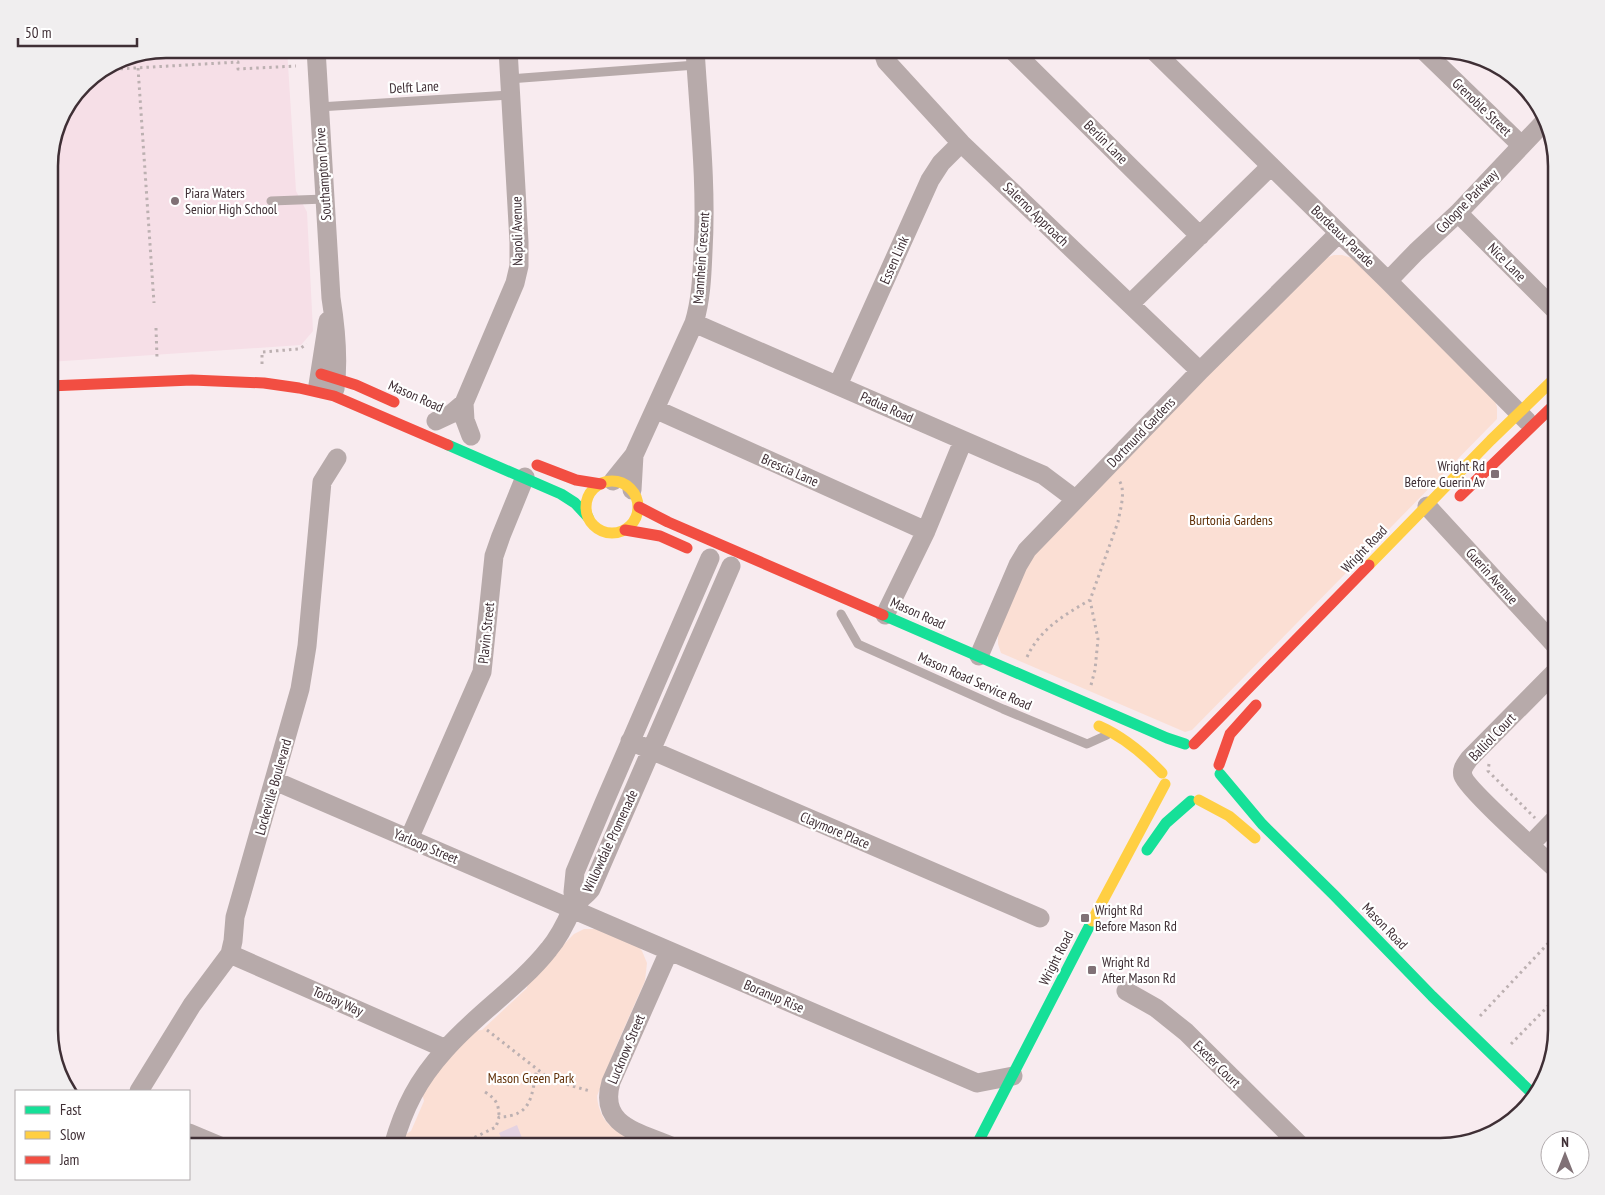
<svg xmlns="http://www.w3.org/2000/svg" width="1605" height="1195" font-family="'PT Sans Narrow',sans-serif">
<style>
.built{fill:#f6dfe7}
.green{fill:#fbdfd4}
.building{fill:#e4d2e1}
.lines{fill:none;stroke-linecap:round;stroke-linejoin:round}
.path{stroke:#bcb0b1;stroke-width:3;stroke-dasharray:2.5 4;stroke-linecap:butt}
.lane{stroke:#b7aaaa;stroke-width:9}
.street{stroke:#b7aaaa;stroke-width:19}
.fast{stroke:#16e098;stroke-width:11}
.slow{stroke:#ffcf43;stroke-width:11}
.jam{stroke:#f24e42;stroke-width:11}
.poi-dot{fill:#807176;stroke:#fff;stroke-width:2}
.labels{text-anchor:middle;stroke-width:4.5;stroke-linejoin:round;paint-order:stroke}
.street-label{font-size:14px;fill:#3f2f35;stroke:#fff}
.poi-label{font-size:14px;fill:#3f2f35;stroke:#fff;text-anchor:start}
.park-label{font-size:14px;fill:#602f06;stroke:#fff}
.rim{fill:none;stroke:#3f2f35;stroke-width:2.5}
</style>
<rect width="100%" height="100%" fill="#f8ebef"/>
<path class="built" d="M166,49H287L296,191L307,212L313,331L301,345L49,362V158L61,114L88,78L121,58Z"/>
<path class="green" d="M1334,255H1342L1352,258L1495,401L1497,407V419L1192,730L1185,732L1001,653L998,644V634L1031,556L1321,260Z
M584,929H595L638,946L642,951L647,963L645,981L618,1042L597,1096C598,1113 608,1130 625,1133L629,1142L618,1137L614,1146H400L403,1136L411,1131L424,1101L422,1093L428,1082L474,1031L482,1030L527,988L528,980L574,934Z"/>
<path class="building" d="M517,1125L522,1138L505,1146L499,1133Z"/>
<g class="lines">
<path class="path" d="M138,68L154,303
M101,70L238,62V69L296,66
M156,328L157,358
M262,364V352L299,349L307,344
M1027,657C1040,629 1064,615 1090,600
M1091,685L1095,670L1098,639L1090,600L1118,522C1120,510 1127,489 1118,479
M1489,764L1488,771L1535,818
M1480,1016L1556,935
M487,1030L551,1080L590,1091
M1511,1044L1556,998
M485,1092C496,1099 499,1104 499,1117
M457,1146L496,1127L499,1117C533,1116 531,1096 537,1069
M603,1146L610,1137"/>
<path class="lane" d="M509,79L696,65
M319,107L510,95
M271,201L325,199
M841,614L858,644L1003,709L1087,744L1107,735"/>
<path class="street" d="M316,49L331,298C336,329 339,359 335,389
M882,49L886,61L961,143L1200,371
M1011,49L1200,236
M1152,49L1388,281L1527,421
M1422,49L1521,145
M1458,213L1556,311
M1388,281L1416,252L1458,213L1546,120
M1130,304L1271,166
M694,323L1043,475L1075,499
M318,385L328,321
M838,385L930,180L941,163L961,143
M464,403L465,420L471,436
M655,409L926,531
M436,421L451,414L464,403L515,283L519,266V242L508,49
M613,481L634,455L694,323C701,300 702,276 703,251C707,184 699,116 695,49
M632,490L634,455
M1427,506L1556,646
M885,615L926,531L963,441
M979,656L1018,565L1027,550L1200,371L1339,233
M1556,671L1469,759C1465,765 1461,769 1463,776C1467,789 1542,856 1556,869
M630,741L1040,918
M275,781L572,909C576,901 585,897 591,889L731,566
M409,839L482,672L494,556L501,536L525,477
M1530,845L1556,818
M574,904L573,892L575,872L604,803L710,558
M669,951L611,1082C598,1126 639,1132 671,1146
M230,954L446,1049
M1126,991L1156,1008L1186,1032L1301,1146
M139,1091L192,1005L230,954L233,941L235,917L300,689L307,646L322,482L337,458
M189,1133L220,1146
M393,1146C404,1107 418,1080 445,1050C477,1013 519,987 549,949C559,937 566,923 572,909L977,1083L1013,1076"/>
<path class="fast" d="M448,445L561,494L575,503L588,517
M883,615L1167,738L1185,744
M1220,774L1262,824L1334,895L1432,996L1534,1095
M1147,850L1166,823L1191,801
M976,1146L1092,921"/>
<path class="slow" d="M586 507a26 26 0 1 1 52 0a26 26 0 1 1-52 0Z
M1369,565L1491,440L1556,377
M1099,726C1124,737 1143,753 1162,773
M1199,800L1229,816L1255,838
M1092,921L1165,784"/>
<path class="jam" d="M321,374L356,385L394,402
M49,386L192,380L264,383L299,388L334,396L448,445
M537,465L576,480L601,484
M1460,496L1556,403
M639,507L668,522L883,615
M625,530L660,536L687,548
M1194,744L1369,565
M1219,765L1230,734L1256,705"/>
</g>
<g class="poi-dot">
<circle cx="175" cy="201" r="5"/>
<rect x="1490" y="469" width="10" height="10" rx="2.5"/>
<rect x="1080" y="913" width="10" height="10" rx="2.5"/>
<rect x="1087" y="965" width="10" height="10" rx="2.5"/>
</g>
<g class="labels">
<g class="street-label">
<text transform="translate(414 87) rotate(-3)" y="5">Delft Lane</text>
<text transform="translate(1482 107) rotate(44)" y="5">Grenoble Street</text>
<text transform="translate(1106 142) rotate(45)" y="5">Berlin Lane</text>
<text transform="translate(323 174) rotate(-94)" y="5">Southampton Drive</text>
<text transform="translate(1467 201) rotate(-46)" y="5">Cologne Parkway</text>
<text transform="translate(1036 214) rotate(44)" y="5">Salerno Approach</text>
<text transform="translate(517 231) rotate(-91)" y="5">Napoli Avenue</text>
<text transform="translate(1343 236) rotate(44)" y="5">Bordeaux Parade</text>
<text transform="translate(701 258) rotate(-86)" y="5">Mannhein Crescent</text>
<text transform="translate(894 260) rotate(-66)" y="5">Essen Link</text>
<text transform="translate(1507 262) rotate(45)" y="5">Nice Lane</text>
<text transform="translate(416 396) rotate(24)" y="5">Mason Road</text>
<text transform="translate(887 407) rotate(24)" y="5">Padua Road</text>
<text transform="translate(1141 432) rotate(-46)" y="5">Dortmund Gardens</text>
<text transform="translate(790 470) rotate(24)" y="5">Brescia Lane</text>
<text transform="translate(1364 549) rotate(-46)" y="5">Wright Road</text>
<text transform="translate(1492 576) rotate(48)" y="5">Guerin Avenue</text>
<text transform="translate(918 613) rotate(24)" y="5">Mason Road</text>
<text transform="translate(486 633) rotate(-84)" y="5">Plavin Street</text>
<text transform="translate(975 681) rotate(24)" y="5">Mason Road Service Road</text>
<text transform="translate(1492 737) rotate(-46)" y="5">Balliol Court</text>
<text transform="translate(273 787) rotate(-74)" y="5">Lockeville Boulevard</text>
<text transform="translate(835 830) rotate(23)" y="5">Claymore Place</text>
<text transform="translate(610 841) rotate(-65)" y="5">Willowdale Promenade</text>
<text transform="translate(426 846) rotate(23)" y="5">Yarloop Street</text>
<text transform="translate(1385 926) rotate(46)" y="5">Mason Road</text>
<text transform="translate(1056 958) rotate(-63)" y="5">Wright Road</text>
<text transform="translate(774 996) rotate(23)" y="5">Boranup Rise</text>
<text transform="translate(338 1001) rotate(24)" y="5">Torbay Way</text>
<text transform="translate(626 1049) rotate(-67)" y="5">Lucknow Street</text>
<text transform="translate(1217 1064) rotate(45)" y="5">Exeter Court</text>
</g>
<g class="poi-label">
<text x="185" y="198">Piara Waters<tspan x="185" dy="16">Senior High School</tspan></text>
<text x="1485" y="471" text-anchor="end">Wright Rd<tspan x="1485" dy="16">Before Guerin Av</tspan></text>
<text x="1095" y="915">Wright Rd<tspan x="1095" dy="16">Before Mason Rd</tspan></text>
<text x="1102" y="967">Wright Rd<tspan x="1102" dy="16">After Mason Rd</tspan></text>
</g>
<g class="park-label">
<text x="1231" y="525">Burtonia Gardens</text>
<text x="531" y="1083">Mason Green Park</text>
</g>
</g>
<path d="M0 0H1605V1195H0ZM166 58H1440A108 108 0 0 1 1548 166V1030A108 108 0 0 1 1440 1138H166A108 108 0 0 1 58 1030V166A108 108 0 0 1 166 58Z" fill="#f0eeef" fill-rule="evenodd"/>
<path class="rim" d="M166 58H1440A108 108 0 0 1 1548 166V1030A108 108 0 0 1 1440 1138H166A108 108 0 0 1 58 1030V166A108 108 0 0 1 166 58Z"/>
<rect x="15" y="1090" width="175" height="90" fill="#ffffff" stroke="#b2acae"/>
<rect x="25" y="1106" width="25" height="8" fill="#16e098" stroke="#b2acae"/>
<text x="60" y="1115" font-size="15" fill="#3f2f35">Fast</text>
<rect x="25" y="1131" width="25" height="8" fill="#ffcf43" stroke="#b2acae"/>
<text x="60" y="1140" font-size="15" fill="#3f2f35">Slow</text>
<rect x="25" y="1156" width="25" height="8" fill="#f24e42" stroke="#b2acae"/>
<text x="60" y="1165" font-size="15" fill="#3f2f35">Jam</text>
<g transform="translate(1565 1155)"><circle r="24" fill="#ffffff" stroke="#b2acae"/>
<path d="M0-4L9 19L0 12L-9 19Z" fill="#807176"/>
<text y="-8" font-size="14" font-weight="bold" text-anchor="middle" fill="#3f2f35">N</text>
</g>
<path d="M18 38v8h119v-8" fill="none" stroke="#3f2f35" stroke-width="2.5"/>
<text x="25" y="38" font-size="15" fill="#3f2f35" stroke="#ffffff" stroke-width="4" paint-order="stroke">50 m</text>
</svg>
